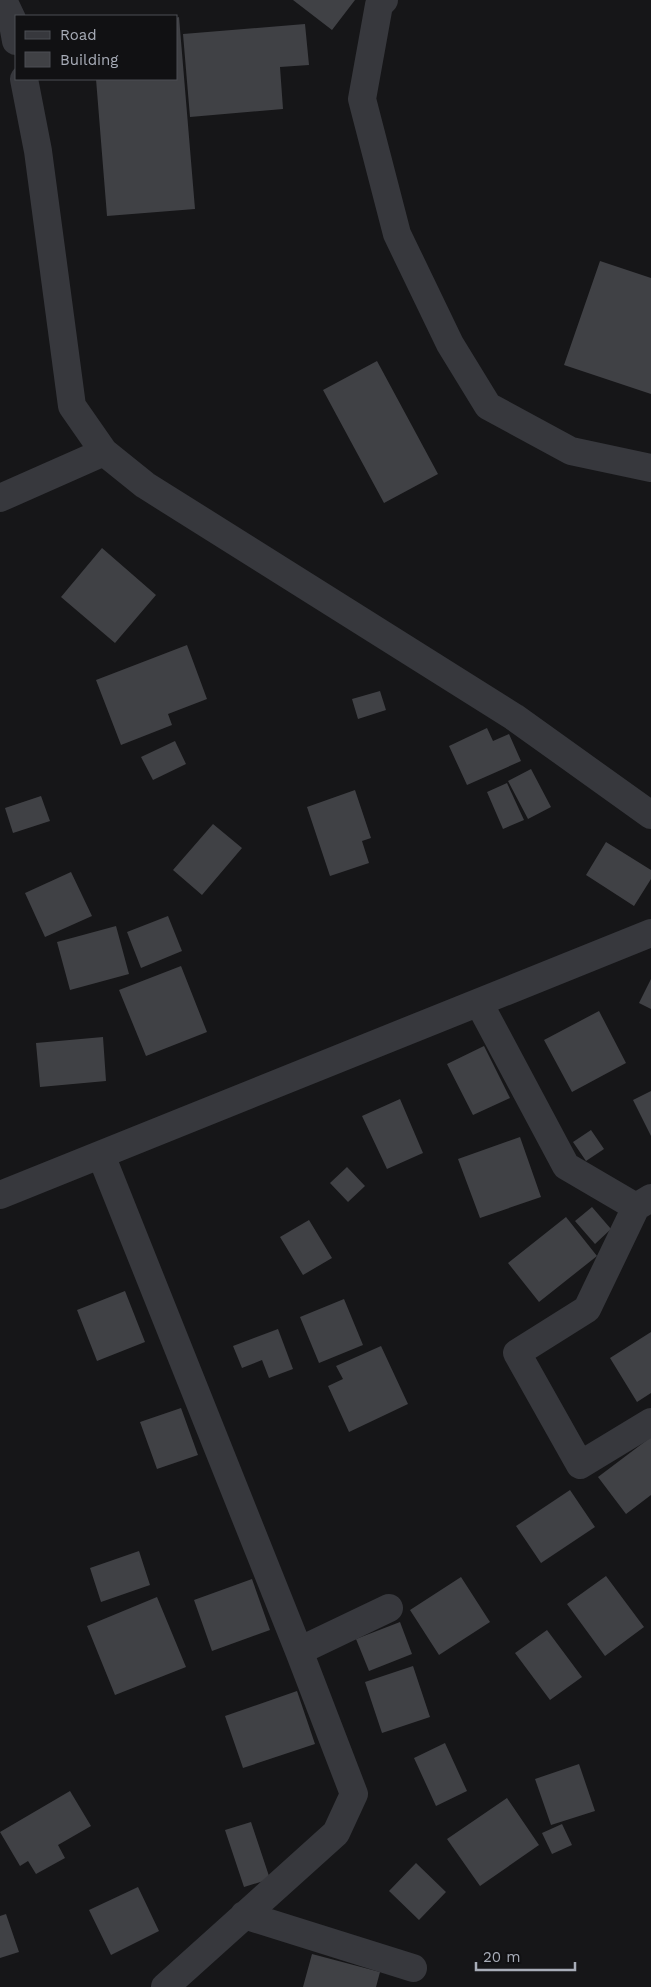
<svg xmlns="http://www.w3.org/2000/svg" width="651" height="1987" font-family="'Work Sans',sans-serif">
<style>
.building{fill:#404145}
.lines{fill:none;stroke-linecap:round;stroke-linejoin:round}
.minor{stroke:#37383d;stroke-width:28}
</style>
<rect width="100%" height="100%" fill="#161618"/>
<path class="building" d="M293,0H355L332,30Z
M179,17L195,209L107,216L96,79H176V18Z
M305,24L309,65L280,67L283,109L190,117L183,34Z
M600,261L651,278V394L564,365Z
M377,361L438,474L384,503L323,390Z
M102,548L156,595L115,643L61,597Z
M187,645L207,699L168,714L172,725L121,745L96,680Z
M380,691L386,710L358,719L352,699Z
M487,728L493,741L509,734L521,761L467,785L449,746Z
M175,741L186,764L153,780L141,757Z
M531,769L551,807L528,819L508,781Z
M507,783L524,820L503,829L487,792Z
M355,790L371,838L362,841L369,863L330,876L307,807Z
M41,796L50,821L13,833L5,808Z
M213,824L242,848L202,895L173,870Z
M606,842L651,870V879L634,906L586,875Z
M71,872L92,916L45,937L25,893Z
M168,916L182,951L141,968L127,932Z
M116,926L129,974L70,990L57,942Z
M181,966L207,1032L146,1056L119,990Z
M651,979V1009L639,1003Z
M599,1011L626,1063L572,1092L544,1040Z
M103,1037L106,1081L40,1087L36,1043Z
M484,1046L510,1098L473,1115L447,1064Z
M651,1091V1136L633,1100Z
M400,1099L423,1153L387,1169L362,1116Z
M591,1130L604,1149L586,1161L573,1142Z
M520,1137L541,1197L480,1218L458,1159Z
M347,1167L365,1186L348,1202L330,1183Z
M592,1207L611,1229L595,1244L575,1221Z
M566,1217L597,1256L539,1302L508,1263Z
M309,1220L332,1258L303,1275L280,1237Z
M125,1291L145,1342L97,1361L77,1310Z
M344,1299L363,1345L319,1363L300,1317Z
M278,1329L293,1369L269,1378L262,1360L242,1368L233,1346Z
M651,1332V1393L637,1402L610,1358Z
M381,1346L408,1404L349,1432L328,1386L343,1379L336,1366Z
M181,1408L198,1455L157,1469L140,1422Z
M651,1437V1495L626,1514L598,1477Z
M570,1490L595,1527L541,1563L516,1526Z
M139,1551L150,1585L101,1602L90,1568Z
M606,1576L644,1627L605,1656L567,1604Z
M461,1577L490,1622L439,1655L410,1610Z
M252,1579L270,1630L212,1651L194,1600Z
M157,1597L186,1667L115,1695L87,1626Z
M400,1622L412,1654L369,1671L356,1639Z
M547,1630L582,1677L550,1700L515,1653Z
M413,1666L430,1717L382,1733L365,1682Z
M297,1691L315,1744L243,1768L225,1716Z
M445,1743L467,1791L436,1806L414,1758Z
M579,1764L595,1811L551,1825L535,1779Z
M70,1791L91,1826L58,1845L65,1858L36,1874L28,1861L20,1866L0,1832Z
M507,1798L539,1845L480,1886L447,1839Z
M251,1822L270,1879L244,1887L225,1830Z
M562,1824L572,1845L552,1854L542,1833Z
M416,1863L446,1892L419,1920L389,1891Z
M138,1887L159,1931L111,1955L89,1910Z
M6,1914L19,1952L0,1958V1916Z
M312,1954L380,1972L376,1987H303Z"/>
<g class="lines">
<path class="minor" d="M3,0L12,19L16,41
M384,0L379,5L362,99L397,234L450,344L488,406L571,451L651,468
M24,79L38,151L72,406L104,452L145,485L514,717L651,815
M0,498L104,452
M479,1003L566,1166L636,1207
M101,1155L299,1651L354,1794L336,1833L165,1987
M0,1195L651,933
M651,1198L636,1207L587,1309L517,1353L580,1465L651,1422
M299,1651L389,1608
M244,1915L413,1968"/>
</g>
<rect x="15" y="15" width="162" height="65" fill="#111113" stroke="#4d4f55"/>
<rect x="25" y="31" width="25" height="8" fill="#37383d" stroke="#4d4f55"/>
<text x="60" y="40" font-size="15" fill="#a8adb8">Road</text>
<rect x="25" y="52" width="25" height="15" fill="#404145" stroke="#4d4f55"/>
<text x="60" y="65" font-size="15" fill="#a8adb8">Building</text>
<path d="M476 1962v8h99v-8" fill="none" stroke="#a8adb8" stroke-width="2.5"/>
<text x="483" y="1962" font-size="15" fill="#a8adb8" stroke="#111113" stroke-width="4" paint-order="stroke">20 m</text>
</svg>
